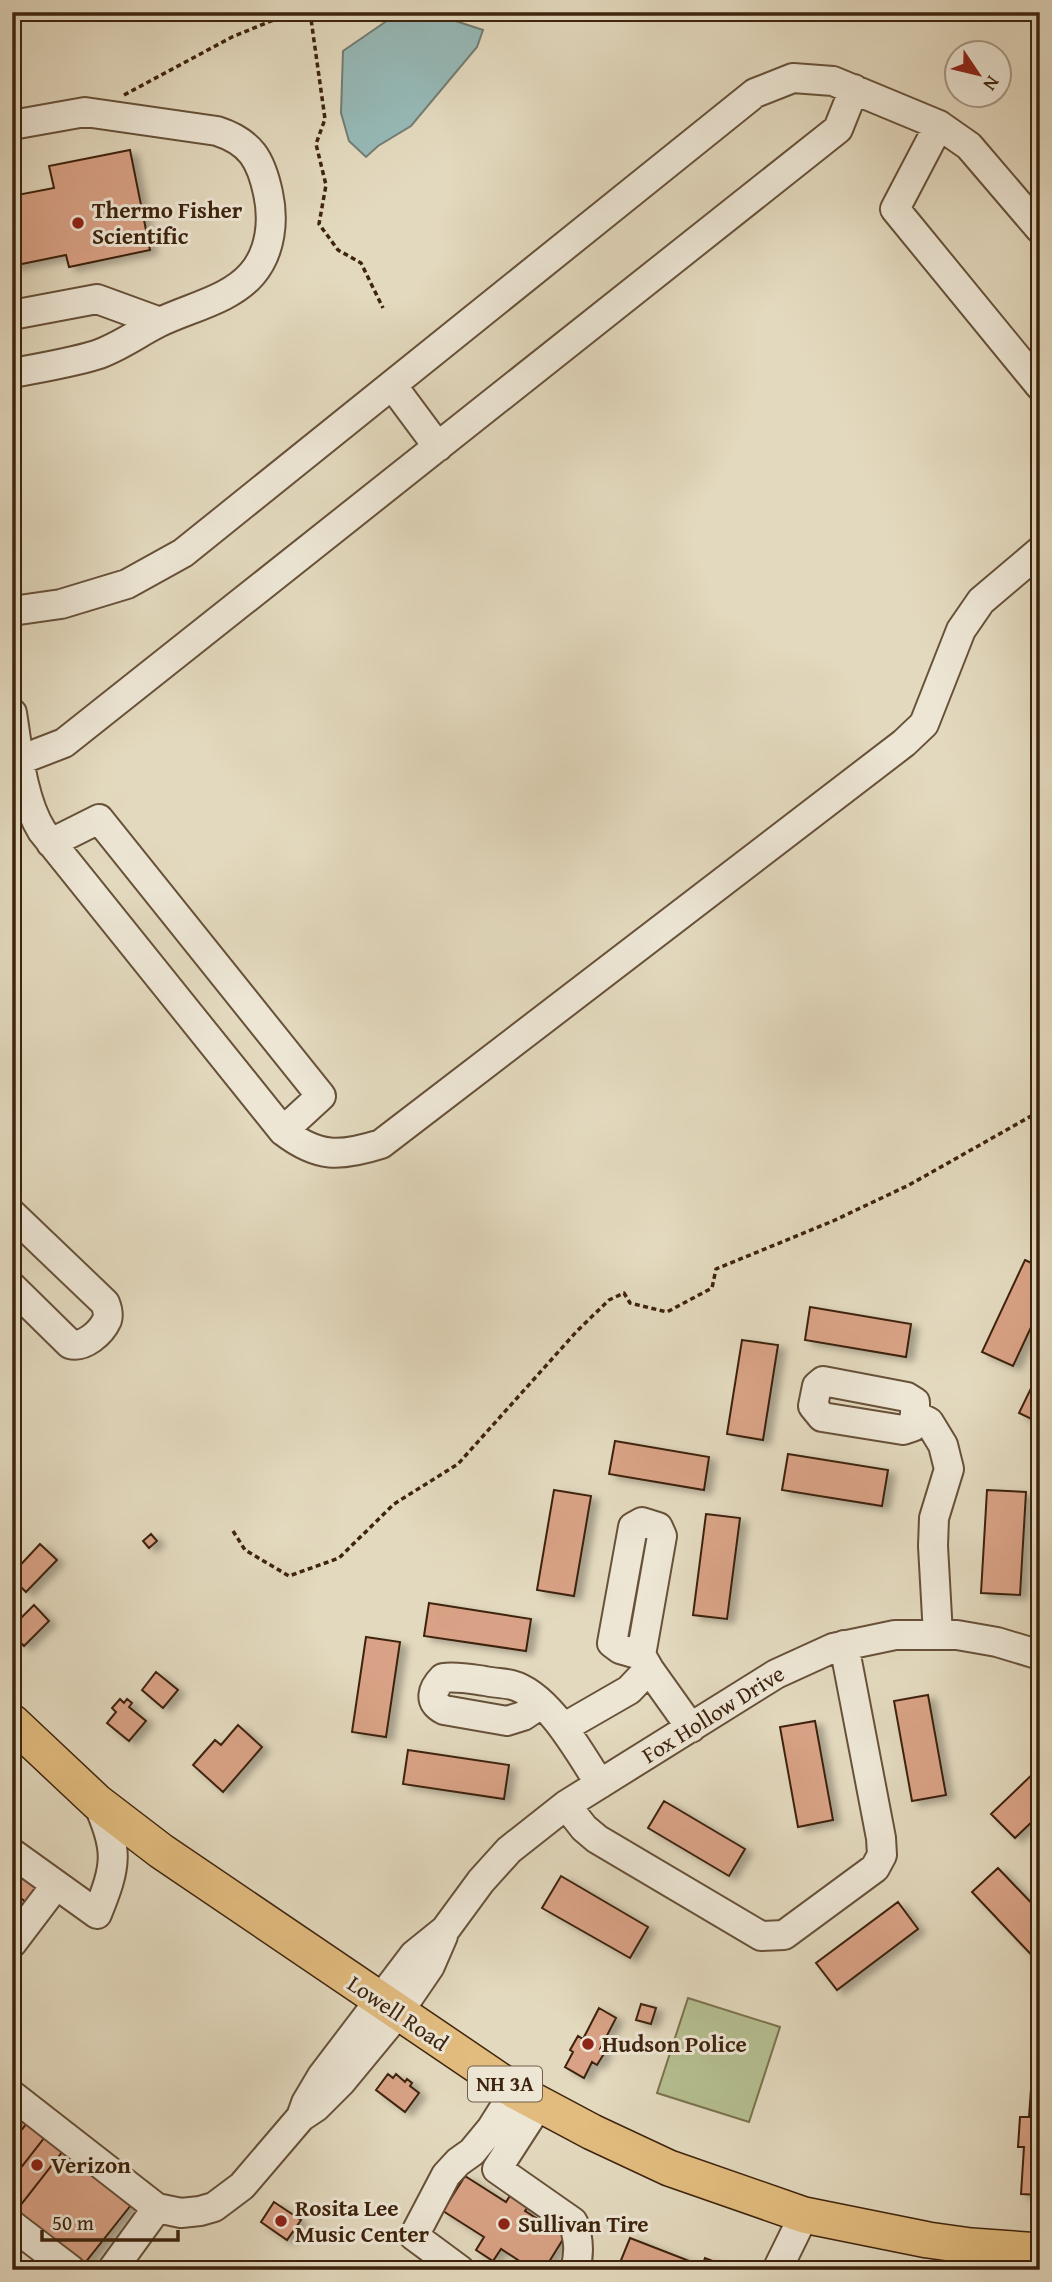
<svg xmlns="http://www.w3.org/2000/svg" width="1052" height="2282" font-family="'Gentium Book Plus',serif">
<style>
.green{fill:#b5bf90;stroke:#7a724e;stroke-width:2}
.water{fill:#96b9b7;stroke:#737d73;stroke-width:2}
.building{fill:#d9a286;stroke:#3e240d;stroke-width:2;filter:url(#shadow)}
.lines{fill:none;stroke-linecap:round;stroke-linejoin:round}
.minor-casing{stroke:#675139;stroke-width:32}
.major-casing{stroke:#3e240d;stroke-width:38}
.path{stroke:#3e240d;stroke-width:3.5;stroke-dasharray:5 3.5;stroke-linecap:butt}
.minor{stroke:#ede6d5;stroke-width:28}
.major{stroke:#e2bc7f;stroke-width:35}
.poi-dot{fill:#8f2418;stroke:#ede6d5;stroke-width:2.5}
.labels{text-anchor:middle;stroke-width:6;stroke-linejoin:round;paint-order:stroke}
.shield{fill:#ede6d5;stroke:#725e49;stroke-width:2}
.shield-label{font-size:21px;font-weight:bold;fill:#3e240d}
.poi-label{font-size:23px;font-weight:bold;fill:#3e240d;stroke:#ede6d5;text-anchor:start}
.street-label{font-size:23px;fill:#3e240d;stroke:#ede6d5}
</style>
<defs>
<filter id="shadow"><feDropShadow dx="7" dy="4" stdDeviation="3.5" flood-color="#0004"/></filter>
</defs>
<rect width="100%" height="100%" fill="#e3d9be"/>
<filter id="stains"><feTurbulence type="fractalNoise" baseFrequency=".00286" numOctaves="4"/><feColorMatrix values="0 0 0 0 .2 0 0 0 0 .09 0 0 0 0 .02 0 0 0 .5 -.17"/></filter>
<radialGradient id="worn" r=".72"><stop offset=".6" stop-color="#630" stop-opacity="0"/><stop offset="1" stop-color="#630" stop-opacity=".3"/></radialGradient>
<path class="green" d="M688,1998L780,2027L749,2122L657,2093Z"/>
<path class="water" d="M431,13L483,30L477,47L411,126L378,146L366,157L349,141L341,113L343,51L394,16Z"/>
<path class="building" d="M130,150L150,250L69,267L66,255L12,266V196L54,188L49,166Z
M1025,1260L1040,1267V1308L1013,1366L982,1352Z
M810,1307L911,1324L906,1357L805,1340Z
M742,1340L778,1345L763,1440L727,1434Z
M1034,1382L1040,1385V1423L1019,1413Z
M615,1441L709,1457L704,1490L609,1474Z
M788,1454L888,1470L882,1506L782,1490Z
M554,1490L591,1496L574,1596L537,1590Z
M987,1490L1026,1492L1020,1595L981,1593Z
M706,1514L740,1518L727,1619L693,1615Z
M151,1534L157,1541L149,1548L143,1541Z
M40,1544L57,1560L26,1592L12,1578V1574Z
M429,1603L531,1619L526,1651L424,1636Z
M34,1605L49,1621L24,1646L12,1634V1627Z
M366,1637L400,1642L386,1737L352,1732Z
M156,1672L178,1690L163,1708L142,1690Z
M928,1695L946,1795L912,1801L894,1701Z
M120,1699L124,1703L127,1699L132,1703L129,1707L146,1721L129,1741L107,1723L116,1712L112,1708Z
M815,1721L833,1820L798,1827L780,1727Z
M238,1725L262,1747L223,1792L193,1765L215,1740L221,1745Z
M408,1750L509,1765L504,1799L403,1784Z
M1040,1767V1814L1015,1838L991,1814Z
M664,1801L745,1849L729,1876L648,1828Z
M12,1866L39,1886L26,1902L12,1892Z
M998,1868L1040,1912V1964L972,1892Z
M561,1876L648,1927L630,1958L542,1908Z
M12,1892L26,1902L14,1919L12,1917Z
M898,1902L918,1929L837,1990L816,1963Z
M641,2004L656,2008L651,2024L636,2020Z
M599,2008L616,2018L600,2049L605,2052L597,2065L592,2062L584,2078L565,2067L573,2052L570,2050L578,2036L583,2039Z
M1034,2047L1040,2048V2195L1021,2194L1024,2147H1018L1020,2117H1029Z
M388,2074L393,2078L396,2074L405,2082L407,2079L412,2083L410,2086L419,2093L405,2112L376,2090Z
M12,2112L27,2123L12,2142Z
M27,2123L45,2137L12,2179V2142Z
M45,2137L63,2151L16,2211L12,2208V2179Z
M63,2151L131,2205L84,2264L16,2211Z
M465,2176L506,2202L511,2194L529,2205L525,2211L565,2236L544,2270H515L521,2262L501,2249L493,2261L476,2250L484,2237L443,2211Z
M274,2202L301,2220L287,2240L261,2222Z
M630,2238L702,2266L705,2258L731,2268L730,2270H617Z"/>
<g class="lines">
<defs>
<path id="minor" d="M12,125L85,112L217,131C251,142 261,160 268,193C274,220 271,252 252,274C230,300 188,308 158,323C138,333 118,348 96,355C70,363 40,368 12,373
M939,125L895,209L1040,386
M12,315L97,299L160,322
M392,385L438,447
M12,611L61,604L127,584L183,553L755,93L793,78L833,81L939,125L969,146L1040,229
M12,713C18,750 22,799 42,831L283,1131C318,1158 340,1157 381,1144L904,743L924,724L961,630L981,601L1040,551
M20,760L64,743L838,129L854,89
M51,843L99,819L321,1096L283,1131
M12,1214L105,1303C107,1308 109,1314 107,1320C101,1333 84,1348 70,1344L12,1287
M915,1415L912,1427L903,1430L822,1417L813,1406L817,1386L823,1381L907,1397L915,1402V1415L929,1422L943,1445L949,1469L934,1518L933,1546L938,1635
M649,1669L691,1728
M541,1704L523,1716L507,1721L444,1710C428,1702 432,1689 443,1678C457,1676 471,1679 485,1681C494,1683 504,1683 512,1685C549,1695 580,1754 600,1784
M563,1728L629,1690L649,1669L641,1655L662,1536L658,1527L642,1522L633,1527L612,1643L620,1649L641,1655
M566,1805L584,1828L597,1839L761,1936L784,1935L875,1868L882,1855L881,1838L844,1645
M12,1853L97,1914C117,1865 119,1850 97,1802
M12,1943L56,1885
M12,2095L157,2208L181,2213L200,2211L214,2207L242,2186L301,2117L316,2107L341,2082L398,2013L430,1966L443,1936
M539,2104L497,2169L573,2222C579,2239 580,2253 575,2270
M301,2117L306,2103L322,2076L414,1955L445,1930L481,1881L509,1850L566,1805L776,1674L833,1648L895,1635H957L997,1642L1040,1655
M12,2225L71,2270
M112,2270L157,2208
M460,2270L414,2236L446,2175L458,2162L472,2152L491,2129L515,2091
M777,2270L804,2215
M971,2270V2246"/>
<path id="major" d="M12,1722L97,1802L161,1851L515,2091L592,2132L669,2168L804,2215L928,2240L971,2246L1040,2251"/>
</defs>
<use href="#minor" class="minor-casing"/>
<use href="#major" class="major-casing"/>
<path class="path" d="M310,12L325,119L316,144L326,185L319,224L338,250L361,263L383,308
M124,95L232,37L293,12
M233,1531L245,1550L289,1576L339,1558L394,1504L458,1464L577,1331L609,1300L624,1293L630,1303L667,1312L712,1288L716,1269L833,1221L909,1185L1040,1111"/>
<use href="#minor" class="minor"/>
<use href="#major" class="major"/>
</g>
<g class="poi-dot">
<circle cx="78" cy="223" r="7"/>
<circle cx="588" cy="2044" r="7"/>
<circle cx="37" cy="2165" r="7"/>
<circle cx="281" cy="2221" r="7"/>
<circle cx="504" cy="2224" r="7"/>
</g>
<g class="labels">
<rect class="shield" x="468" y="2066.5" width="74" height="35" rx="5"/>
<g class="shield-label">
<text x="505" y="2091">NH 3A</text>
</g>
<g class="poi-label">
<text x="92" y="218">Thermo Fisher<tspan x="92" dy="26">Scientific</tspan></text>
<text x="602" y="2052">Hudson Police</text>
<text x="51" y="2173">Verizon</text>
<text x="295" y="2216">Rosita Lee<tspan x="295" dy="26">Music Center</tspan></text>
<text x="518" y="2232">Sullivan Tire</text>
</g>
<g class="street-label">
<text transform="translate(713 1714) rotate(-32)" y="8">Fox Hollow Drive</text>
<text transform="translate(398 2013) rotate(34)" y="8">Lowell Road</text>
</g>
</g>
<rect width="1052" height="2282" fill="none" stroke="#e3d9be" stroke-width="42"/>
<rect x="14" y="14" width="1024" height="2254" fill="none" stroke="#3e240d" stroke-width="3.5"/>
<rect x="21" y="21" width="1010" height="2240" fill="none" stroke="#3e240d" stroke-width="2"/>
<g transform="translate(978 74) rotate(125)"><circle r="33" fill="#ede6d5" stroke="#a79885" stroke-width="2"/>
<path d="M0-5L12 26L0 18L-12 26Z" fill="#8f2418"/>
<text y="-10" font-size="19" font-weight="bold" text-anchor="middle" fill="#3e240d">N</text>
</g>
<path d="M42 2230v10h136v-10" fill="none" stroke="#3e240d" stroke-width="3.5"/>
<text x="52" y="2230" font-size="21" fill="#3e240d" stroke="#ede6d5" stroke-width="5" paint-order="stroke">50 m</text>
<rect width="100%" height="100%" filter="url(#stains)"/>
<rect width="100%" height="100%" fill="url(#worn)"/>
</svg>
